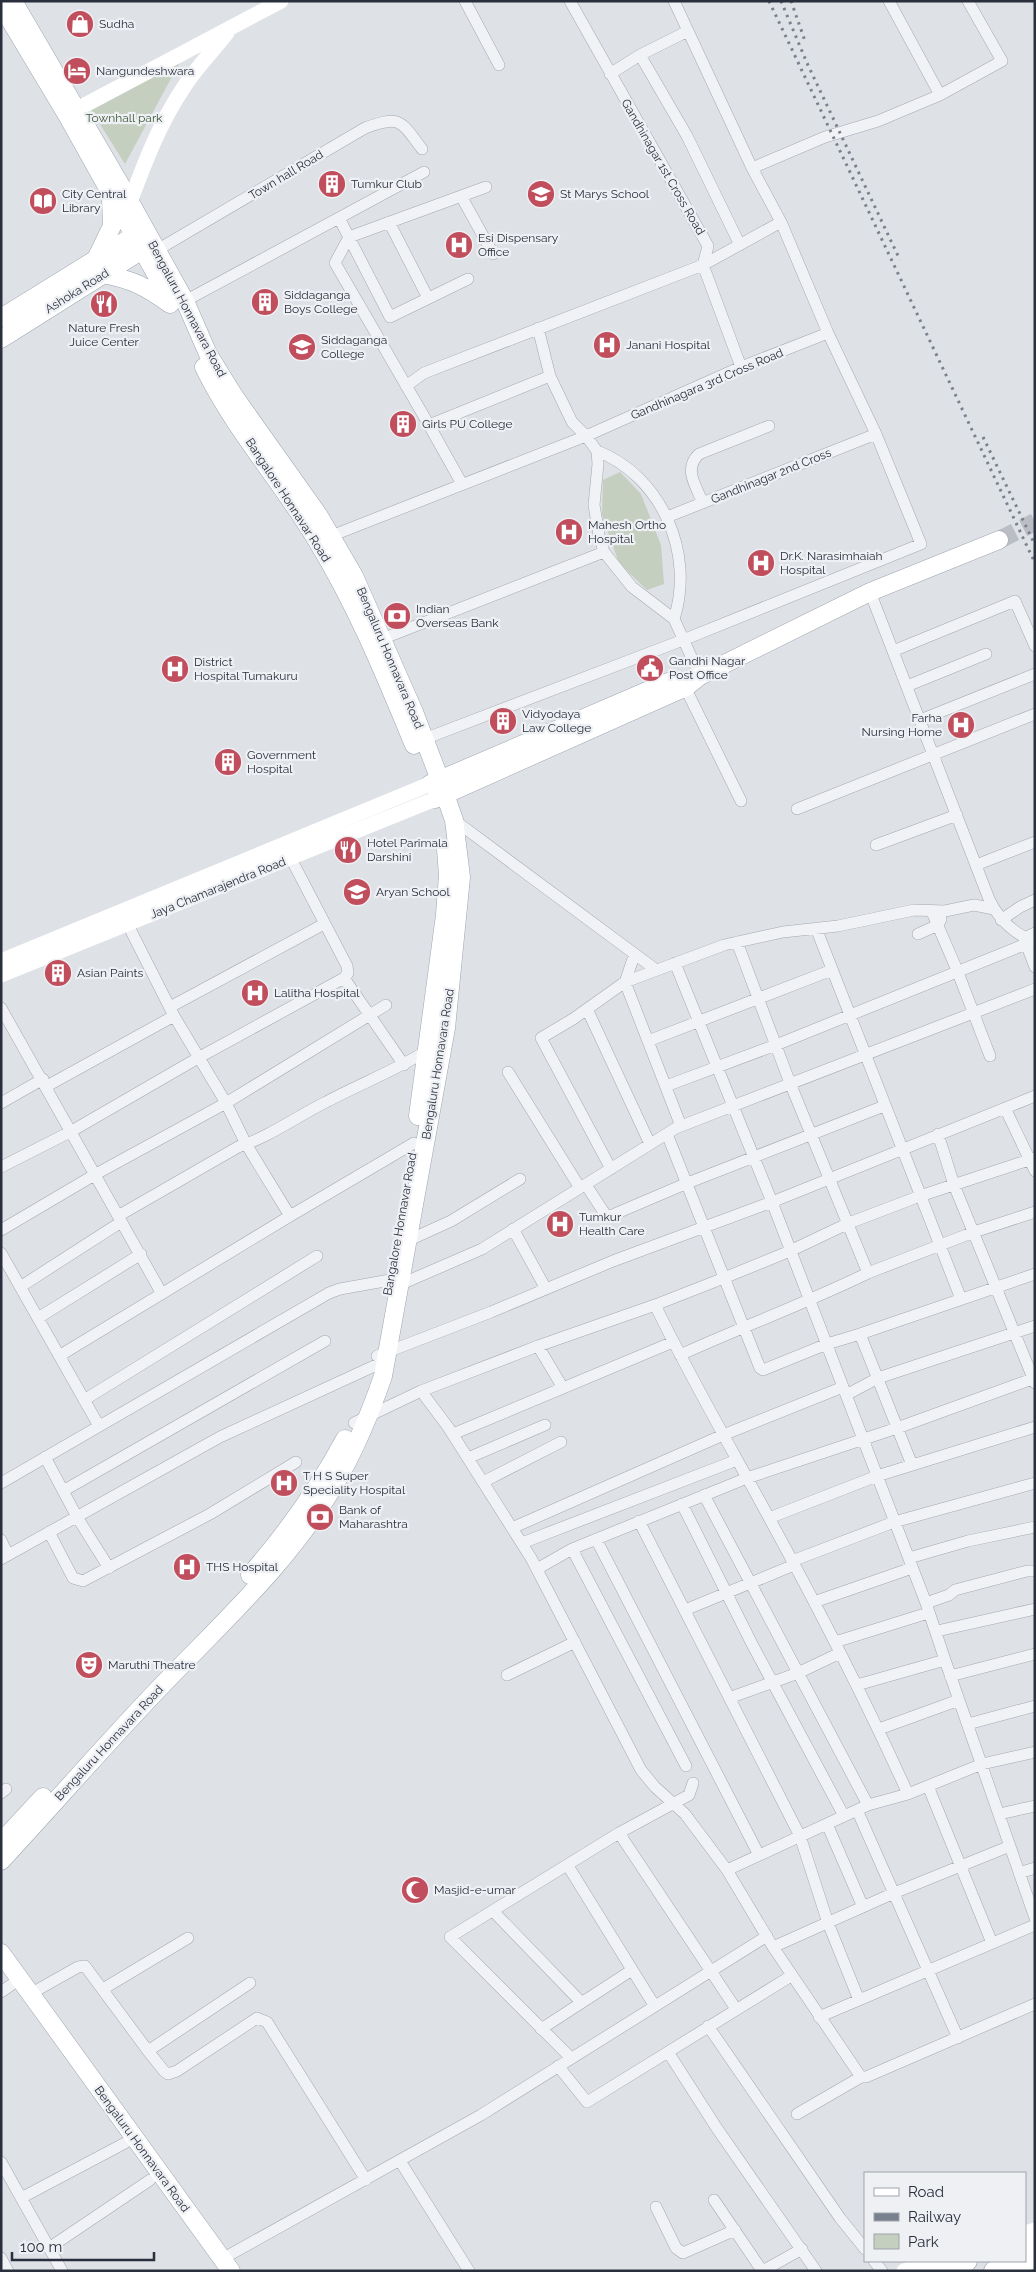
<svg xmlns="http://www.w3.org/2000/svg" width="1036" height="2272" font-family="Raleway,sans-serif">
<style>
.green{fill:#c4cfc0}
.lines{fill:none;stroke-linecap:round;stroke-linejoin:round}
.primary-tunnel{stroke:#babdc4;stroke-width:18;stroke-dasharray:18 9;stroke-linecap:butt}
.street-casing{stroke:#a4a8b0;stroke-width:12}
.primary-casing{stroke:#9fa6b1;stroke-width:19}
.highway-casing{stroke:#878f9c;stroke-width:21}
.street{stroke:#f1f2f5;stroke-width:11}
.secondary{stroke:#fff;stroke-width:15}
.primary{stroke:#fff;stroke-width:18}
.highway{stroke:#fff;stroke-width:20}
.rail{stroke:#79818e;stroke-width:3;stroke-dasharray:2.5 5;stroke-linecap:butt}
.labels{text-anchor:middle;stroke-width:4.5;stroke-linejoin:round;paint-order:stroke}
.poi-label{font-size:12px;fill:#292f3c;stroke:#eef0f4;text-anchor:start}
.park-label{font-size:12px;fill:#3d5638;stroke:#eef0f4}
.street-label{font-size:12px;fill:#292f3c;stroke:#eef0f4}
</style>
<rect width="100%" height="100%" fill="#dee1e6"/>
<path class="green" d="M181,60L125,164L91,110Z
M620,472L641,494L661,545L664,584L647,590L619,563L602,515L603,480Z"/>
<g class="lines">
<path class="primary-tunnel" d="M999,540L1035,522"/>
<defs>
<path id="street" d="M465,1L499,65
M570,1L708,246L703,265L741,367
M889,1L940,95
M640,55L687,136L740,245
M610,74L640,55L688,31
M752,168L825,137L878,121L940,95L1002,61L968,1
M461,196L493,254
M339,218L390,317L468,279
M389,222L428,298
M152,253L365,128C401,115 400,120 422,149
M185,301L424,172
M538,328L550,376
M406,386L424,373L703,265L781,222
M429,425L335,263L349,237L486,187
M597,451C662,476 695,554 674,619
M462,484L429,425L550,376L572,422L586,436L741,367L828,333
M703,503C696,486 683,469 699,454L769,426
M667,517L876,434
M331,536L586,436L597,451L598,464L594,505L599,535L604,552L632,587L674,619L700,676
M870,592L989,899C999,920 1014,934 1035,942
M382,639L604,552
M893,651L1015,601L1035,646
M680,677L741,801
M907,686L986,654
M920,720L1035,674
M419,741L683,640L921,544L876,434L828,333L781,222L752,168L674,1
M797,809L1035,714
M454,820L655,969
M876,845L957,815
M976,865L1035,842
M932,912L957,970L990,1056
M1001,920L1020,907L1035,900
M128,925L174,1016L226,1103L246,1144L290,1216
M816,928L961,1299
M1035,933L1024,938L1035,967
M918,934L938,925L941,919
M737,942L790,1083L868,1273L974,1232L1035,1212
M634,956L625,982L681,1126
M675,963L772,1202L926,1603L945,1660L1035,1918
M344,978L404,1065
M170,1007L324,924
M1,1008L162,1294
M587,1009L650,1144
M648,1041L832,970
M508,1072L580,1188
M47,1086L174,1016
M666,1086L776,1045L1026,944
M1,1103L43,1079
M1005,1108L1035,1171
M667,1134L760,1368L763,1370L827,1344L860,1334L1035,1274
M938,1134L954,1185L1035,1383
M1,1167L70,1132L198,1058L344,978L348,973L347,966L287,851
M611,1169L541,1038L573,1019L625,982L724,945L783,932L838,926L914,910L945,911L974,905L994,909
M586,1185L605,1214L610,1216L685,1184L884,1106
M118,1216L238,1147C269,1137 296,1117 326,1102C360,1084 396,1070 428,1050
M513,1229L546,1289
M1,1230L96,1174L226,1103L386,1005
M407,1241L451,1221L520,1179
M1,1253L99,1426
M399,1285L482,1249L676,1128L1035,989
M20,1287L121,1222
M655,1305C690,1377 730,1446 768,1516C818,1607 865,1699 908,1794L982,1764L1035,1752
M38,1318L141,1254
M860,1334L912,1465
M538,1346L563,1388
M680,1355C742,1327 806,1303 868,1273
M59,1356L290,1216L414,1143
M377,1356L491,1312L613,1261L772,1202L1035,1096
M421,1391L448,1427L531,1558L641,1770L655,1787L685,1814L727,1870L773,1947L861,2077
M846,1395L878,1378L1035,1326
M84,1400L317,1256
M354,1423L421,1391L538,1346L655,1305L724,1278L790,1251L849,1223L920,1196L1035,1158
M453,1434L673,1342
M45,1457L77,1517L109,1568
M468,1458L545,1425
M483,1482L561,1442
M1,1483L329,1293L340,1289L390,1280
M63,1491L325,1341
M704,1495L868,1805
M682,1504L752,1644L844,1816
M769,1518L877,1476L1035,1427
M639,1521L800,1836L828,1923L859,2000
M512,1528L723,1435L843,1387
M49,1532L73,1578L83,1581L210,1514L296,1462
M596,1539L759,1855
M1,1540L8,1555
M522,1543L737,1460
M572,1549L686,1766
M909,1558L968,1541L1035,1527
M1,1559L220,1437L385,1361
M792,1561L894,1522L1035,1483
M537,1569L572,1549L747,1478L897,1428L1035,1378
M814,1602L912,1568
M926,1603L949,1595L955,1590L1027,1571H1035
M685,1610L794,1565
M937,1631L1035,1609
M835,1642L928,1613
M507,1675L575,1642
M950,1676L1035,1654
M857,1685L945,1660
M729,1698L798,1673L840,1653
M968,1724L1035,1706
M879,1729L959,1700
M928,1786L992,1943
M1,1793L6,1789
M857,1810L958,2038
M999,1814L1035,1806
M827,1824L863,1907
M619,1833L736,2009
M568,1866L654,2005
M727,1870L868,1805L908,1794
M1019,1873L1035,1868
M493,1911L581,2002
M773,1947L894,1893L1010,1846
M103,1989L188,1938
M1,1992L11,1985
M30,1994L78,1967L85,1966L148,2051L164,2071L168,2074L177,2071L257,2018L267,2022L366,2180
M819,2017L1035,1925
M708,2026L840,2218L865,2249
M541,2029L632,1970
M148,2051L250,1983
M668,2052L716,2127L816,2271
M571,2058L450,1937L619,1833L689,1795L693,1783
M558,2066L587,2102L791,1976
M797,2114L861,2077H866L1035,2004
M400,2161L469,2271
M1,2162L62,2271
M21,2198L125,2143
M714,2200L761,2269H766L802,2249
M656,2207L676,2248L683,2253L735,2230
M49,2248L150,2180
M1,2258L8,2271
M222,2259L481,2115L767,1936
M874,2261L882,2271"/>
<path id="primary" d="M1,5L67,115L171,301
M96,259L112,226L111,199
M103,274C133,280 145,286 170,304
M1,318L143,230
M1,339L150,245
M204,367C234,429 281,481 316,539C356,604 385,675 414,745
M430,784L668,682
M435,799L686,687L700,676L870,592L999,540
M418,1116L445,915L448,875L446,849
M250,1575C286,1534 319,1487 345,1439
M1,1842L43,1797
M1,1861C50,1808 98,1753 147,1701C213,1631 292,1562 339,1477C357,1445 371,1411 383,1376L446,1028L461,877L454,820L440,780L414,712L354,576L319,516L234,396L208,354L185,301L120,184L13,1
M1,1953L231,2271"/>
<path id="highway" d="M1025,2244L1035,2241
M936,2271L967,2261
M994,2271L1035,2258"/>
</defs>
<use href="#street" class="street-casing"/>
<use href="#primary" class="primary-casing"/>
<use href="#highway" class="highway-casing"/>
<use href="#street" class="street"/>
<path class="secondary" d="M68,114L281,1
M130,202C145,162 160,122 184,87C196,68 213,51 227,33
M1,961L430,784
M1,975L435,799
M1025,2233L1035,2230
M904,2271L936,2261"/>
<use href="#primary" class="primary"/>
<use href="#highway" class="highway"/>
<path class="rail" d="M769,1L1035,563
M781,1L807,63L900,260
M791,1L805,41
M983,437L1035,545"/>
</g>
<defs>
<symbol id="shop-disc" viewBox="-11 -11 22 22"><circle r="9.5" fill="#c14e5d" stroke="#eef0f4"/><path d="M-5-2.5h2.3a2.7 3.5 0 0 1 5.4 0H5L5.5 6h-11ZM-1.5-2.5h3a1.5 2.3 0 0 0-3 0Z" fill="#fff"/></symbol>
<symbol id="hotel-disc" viewBox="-11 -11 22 22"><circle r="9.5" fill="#c14e5d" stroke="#eef0f4"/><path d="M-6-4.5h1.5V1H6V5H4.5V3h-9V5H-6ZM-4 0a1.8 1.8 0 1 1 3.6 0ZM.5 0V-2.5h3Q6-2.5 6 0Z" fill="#fff"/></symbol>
<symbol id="building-disc" viewBox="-11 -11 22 22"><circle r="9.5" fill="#c14e5d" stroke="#eef0f4"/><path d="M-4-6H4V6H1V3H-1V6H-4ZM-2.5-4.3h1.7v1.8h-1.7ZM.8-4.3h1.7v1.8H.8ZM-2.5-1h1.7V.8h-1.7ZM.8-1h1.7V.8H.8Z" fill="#fff"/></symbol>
<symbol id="school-disc" viewBox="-11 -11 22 22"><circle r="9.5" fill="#c14e5d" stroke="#eef0f4"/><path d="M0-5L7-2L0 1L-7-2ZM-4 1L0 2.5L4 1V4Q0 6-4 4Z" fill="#fff"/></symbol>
<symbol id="library-disc" viewBox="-11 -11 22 22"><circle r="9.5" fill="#c14e5d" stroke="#eef0f4"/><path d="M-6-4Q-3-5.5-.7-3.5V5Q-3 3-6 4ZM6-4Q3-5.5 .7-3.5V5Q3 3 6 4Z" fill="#fff"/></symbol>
<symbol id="hospital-disc" viewBox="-11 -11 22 22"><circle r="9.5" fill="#c14e5d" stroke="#eef0f4"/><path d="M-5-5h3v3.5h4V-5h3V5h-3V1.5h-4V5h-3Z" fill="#fff"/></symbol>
<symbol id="restaurant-disc" viewBox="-11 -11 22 22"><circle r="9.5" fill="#c14e5d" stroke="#eef0f4"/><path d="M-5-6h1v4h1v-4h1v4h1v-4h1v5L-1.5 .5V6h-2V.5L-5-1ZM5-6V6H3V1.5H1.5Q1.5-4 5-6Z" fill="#fff"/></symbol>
<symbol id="university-disc" viewBox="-11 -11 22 22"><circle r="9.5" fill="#c14e5d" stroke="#eef0f4"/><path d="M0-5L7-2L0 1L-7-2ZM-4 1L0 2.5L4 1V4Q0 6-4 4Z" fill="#fff"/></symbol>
<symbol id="bank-disc" viewBox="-11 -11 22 22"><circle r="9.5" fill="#c14e5d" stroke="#eef0f4"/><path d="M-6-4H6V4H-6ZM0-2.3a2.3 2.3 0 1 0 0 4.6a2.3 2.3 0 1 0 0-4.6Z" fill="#fff"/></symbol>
<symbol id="civic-disc" viewBox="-11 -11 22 22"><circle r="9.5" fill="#c14e5d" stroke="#eef0f4"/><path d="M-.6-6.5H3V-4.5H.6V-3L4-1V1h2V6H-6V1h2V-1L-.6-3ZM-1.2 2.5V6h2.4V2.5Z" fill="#fff"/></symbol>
<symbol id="theatre-disc" viewBox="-11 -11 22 22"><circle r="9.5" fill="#c14e5d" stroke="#eef0f4"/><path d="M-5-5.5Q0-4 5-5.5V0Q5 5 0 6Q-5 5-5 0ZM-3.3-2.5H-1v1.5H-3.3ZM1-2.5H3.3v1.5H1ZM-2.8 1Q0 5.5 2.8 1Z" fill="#fff"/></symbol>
<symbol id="mosque-disc" viewBox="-11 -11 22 22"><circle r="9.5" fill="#c14e5d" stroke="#eef0f4"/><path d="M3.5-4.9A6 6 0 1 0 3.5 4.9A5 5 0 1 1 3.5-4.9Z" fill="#fff"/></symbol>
</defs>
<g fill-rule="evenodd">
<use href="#shop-disc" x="64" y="8" width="32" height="32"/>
<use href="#hotel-disc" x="61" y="55" width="32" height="32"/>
<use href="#building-disc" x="316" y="168" width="32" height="32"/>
<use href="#school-disc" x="525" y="178" width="32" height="32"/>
<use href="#library-disc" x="27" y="185" width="32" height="32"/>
<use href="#hospital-disc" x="443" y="229" width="32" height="32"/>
<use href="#building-disc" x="249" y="286" width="32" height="32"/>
<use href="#restaurant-disc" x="88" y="288" width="32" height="32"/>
<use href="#hospital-disc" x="591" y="329" width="32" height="32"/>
<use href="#university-disc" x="286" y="331" width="32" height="32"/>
<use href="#building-disc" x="387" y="408" width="32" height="32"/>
<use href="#hospital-disc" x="553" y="516" width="32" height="32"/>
<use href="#hospital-disc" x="745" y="547" width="32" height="32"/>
<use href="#bank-disc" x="381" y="600" width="32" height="32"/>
<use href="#civic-disc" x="634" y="652" width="32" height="32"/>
<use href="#hospital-disc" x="159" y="653" width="32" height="32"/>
<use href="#building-disc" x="487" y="705" width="32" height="32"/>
<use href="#hospital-disc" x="945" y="709" width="32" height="32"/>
<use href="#building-disc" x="212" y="746" width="32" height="32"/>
<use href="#restaurant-disc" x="332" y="834" width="32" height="32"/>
<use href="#school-disc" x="341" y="876" width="32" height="32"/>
<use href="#building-disc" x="42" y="957" width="32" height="32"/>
<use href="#hospital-disc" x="239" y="977" width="32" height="32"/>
<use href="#hospital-disc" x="544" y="1208" width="32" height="32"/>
<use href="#hospital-disc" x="268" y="1467" width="32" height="32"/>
<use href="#bank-disc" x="304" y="1501" width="32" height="32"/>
<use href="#hospital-disc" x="171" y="1551" width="32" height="32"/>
<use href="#theatre-disc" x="73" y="1649" width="32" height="32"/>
<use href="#mosque-disc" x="399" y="1874" width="32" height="32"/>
</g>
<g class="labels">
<g class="poi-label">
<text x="99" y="28">Sudha</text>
<text x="96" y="75">Nangundeshwara</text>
<text x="351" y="188">Tumkur Club</text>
<text x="62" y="198">City Central<tspan x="62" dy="14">Library</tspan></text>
<text x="560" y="198">St Marys School</text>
<text x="478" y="242">Esi Dispensary<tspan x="478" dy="14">Office</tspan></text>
<text x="284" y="299">Siddaganga<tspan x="284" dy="14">Boys College</tspan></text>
<text x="104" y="332" text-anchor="middle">Nature Fresh<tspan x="104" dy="14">Juice Center</tspan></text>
<text x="321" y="344">Siddaganga<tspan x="321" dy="14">College</tspan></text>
<text x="626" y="349">Janani Hospital</text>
<text x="422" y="428">Girls PU College</text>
<text x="588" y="529">Mahesh Ortho<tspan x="588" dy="14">Hospital</tspan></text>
<text x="780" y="560">Dr.K. Narasimhaiah<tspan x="780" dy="14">Hospital</tspan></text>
<text x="416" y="613">Indian<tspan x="416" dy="14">Overseas Bank</tspan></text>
<text x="669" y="665">Gandhi Nagar<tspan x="669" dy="14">Post Office</tspan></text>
<text x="194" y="666">District<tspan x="194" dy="14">Hospital Tumakuru</tspan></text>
<text x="522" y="718">Vidyodaya<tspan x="522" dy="14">Law College</tspan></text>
<text x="942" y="722" text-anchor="end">Farha<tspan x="942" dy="14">Nursing Home</tspan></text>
<text x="247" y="759">Government<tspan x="247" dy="14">Hospital</tspan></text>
<text x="367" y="847">Hotel Parimala<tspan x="367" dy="14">Darshini</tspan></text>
<text x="376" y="896">Aryan School</text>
<text x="77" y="977">Asian Paints</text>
<text x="274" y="997">Lalitha Hospital</text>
<text x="579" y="1221">Tumkur<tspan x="579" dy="14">Health Care</tspan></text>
<text x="303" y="1480">T H S Super<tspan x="303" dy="14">Speciality Hospital</tspan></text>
<text x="339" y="1514">Bank of<tspan x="339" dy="14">Maharashtra</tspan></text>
<text x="206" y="1571">THS Hospital</text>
<text x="108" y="1669">Maruthi Theatre</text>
<text x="434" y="1894">Masjid-e-umar</text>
</g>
<g class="park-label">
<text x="124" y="122">Townhall park</text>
</g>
<g class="street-label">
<text transform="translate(663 167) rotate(60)" y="4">Gandhinagar 1st Cross Road</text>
<text transform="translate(286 175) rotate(-31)" y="4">Town hall Road</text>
<text transform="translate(77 291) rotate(-32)" y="4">Ashoka Road</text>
<text transform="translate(187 309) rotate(62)" y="4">Bengaluru Honnavara Road</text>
<text transform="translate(707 384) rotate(-23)" y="4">Gandhinagara 3rd Cross Road</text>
<text transform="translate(771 476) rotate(-22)" y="4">Gandhinagar 2nd Cross</text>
<text transform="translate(288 500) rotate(57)" y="4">Bangalore Honnavar Road</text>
<text transform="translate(390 658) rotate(67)" y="4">Bengaluru Honnavara Road</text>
<text transform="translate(218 888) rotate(-22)" y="4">Jaya Chamarajendra Road</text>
<text transform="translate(438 1064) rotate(-81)" y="4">Bengaluru Honnavara Road</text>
<text transform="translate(400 1224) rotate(-80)" y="4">Bangalore Honnavar Road</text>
<text transform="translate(109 1743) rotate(-47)" y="4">Bengaluru Honnavara Road</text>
<text transform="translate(142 2149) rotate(54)" y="4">Bengaluru Honnavara Road</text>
</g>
</g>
<rect width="1036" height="2272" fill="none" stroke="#292f3c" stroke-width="5"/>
<rect x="864" y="2172" width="162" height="90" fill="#eef0f4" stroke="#9fa3aa"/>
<rect x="874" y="2188" width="25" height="8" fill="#ffffff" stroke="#9fa3aa"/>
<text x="908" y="2197" font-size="15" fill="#292f3c">Road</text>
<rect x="874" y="2213" width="25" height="8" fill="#79818e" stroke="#9fa3aa"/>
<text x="908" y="2222" font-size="15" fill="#292f3c">Railway</text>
<rect x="874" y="2234" width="25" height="15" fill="#c4cfc0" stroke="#9fa3aa"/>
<text x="908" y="2247" font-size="15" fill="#292f3c">Park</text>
<path d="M12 2252v8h142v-8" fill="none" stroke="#292f3c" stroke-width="2.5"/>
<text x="20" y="2252" font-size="15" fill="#292f3c" stroke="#eef0f4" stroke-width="4" paint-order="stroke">100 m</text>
</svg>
